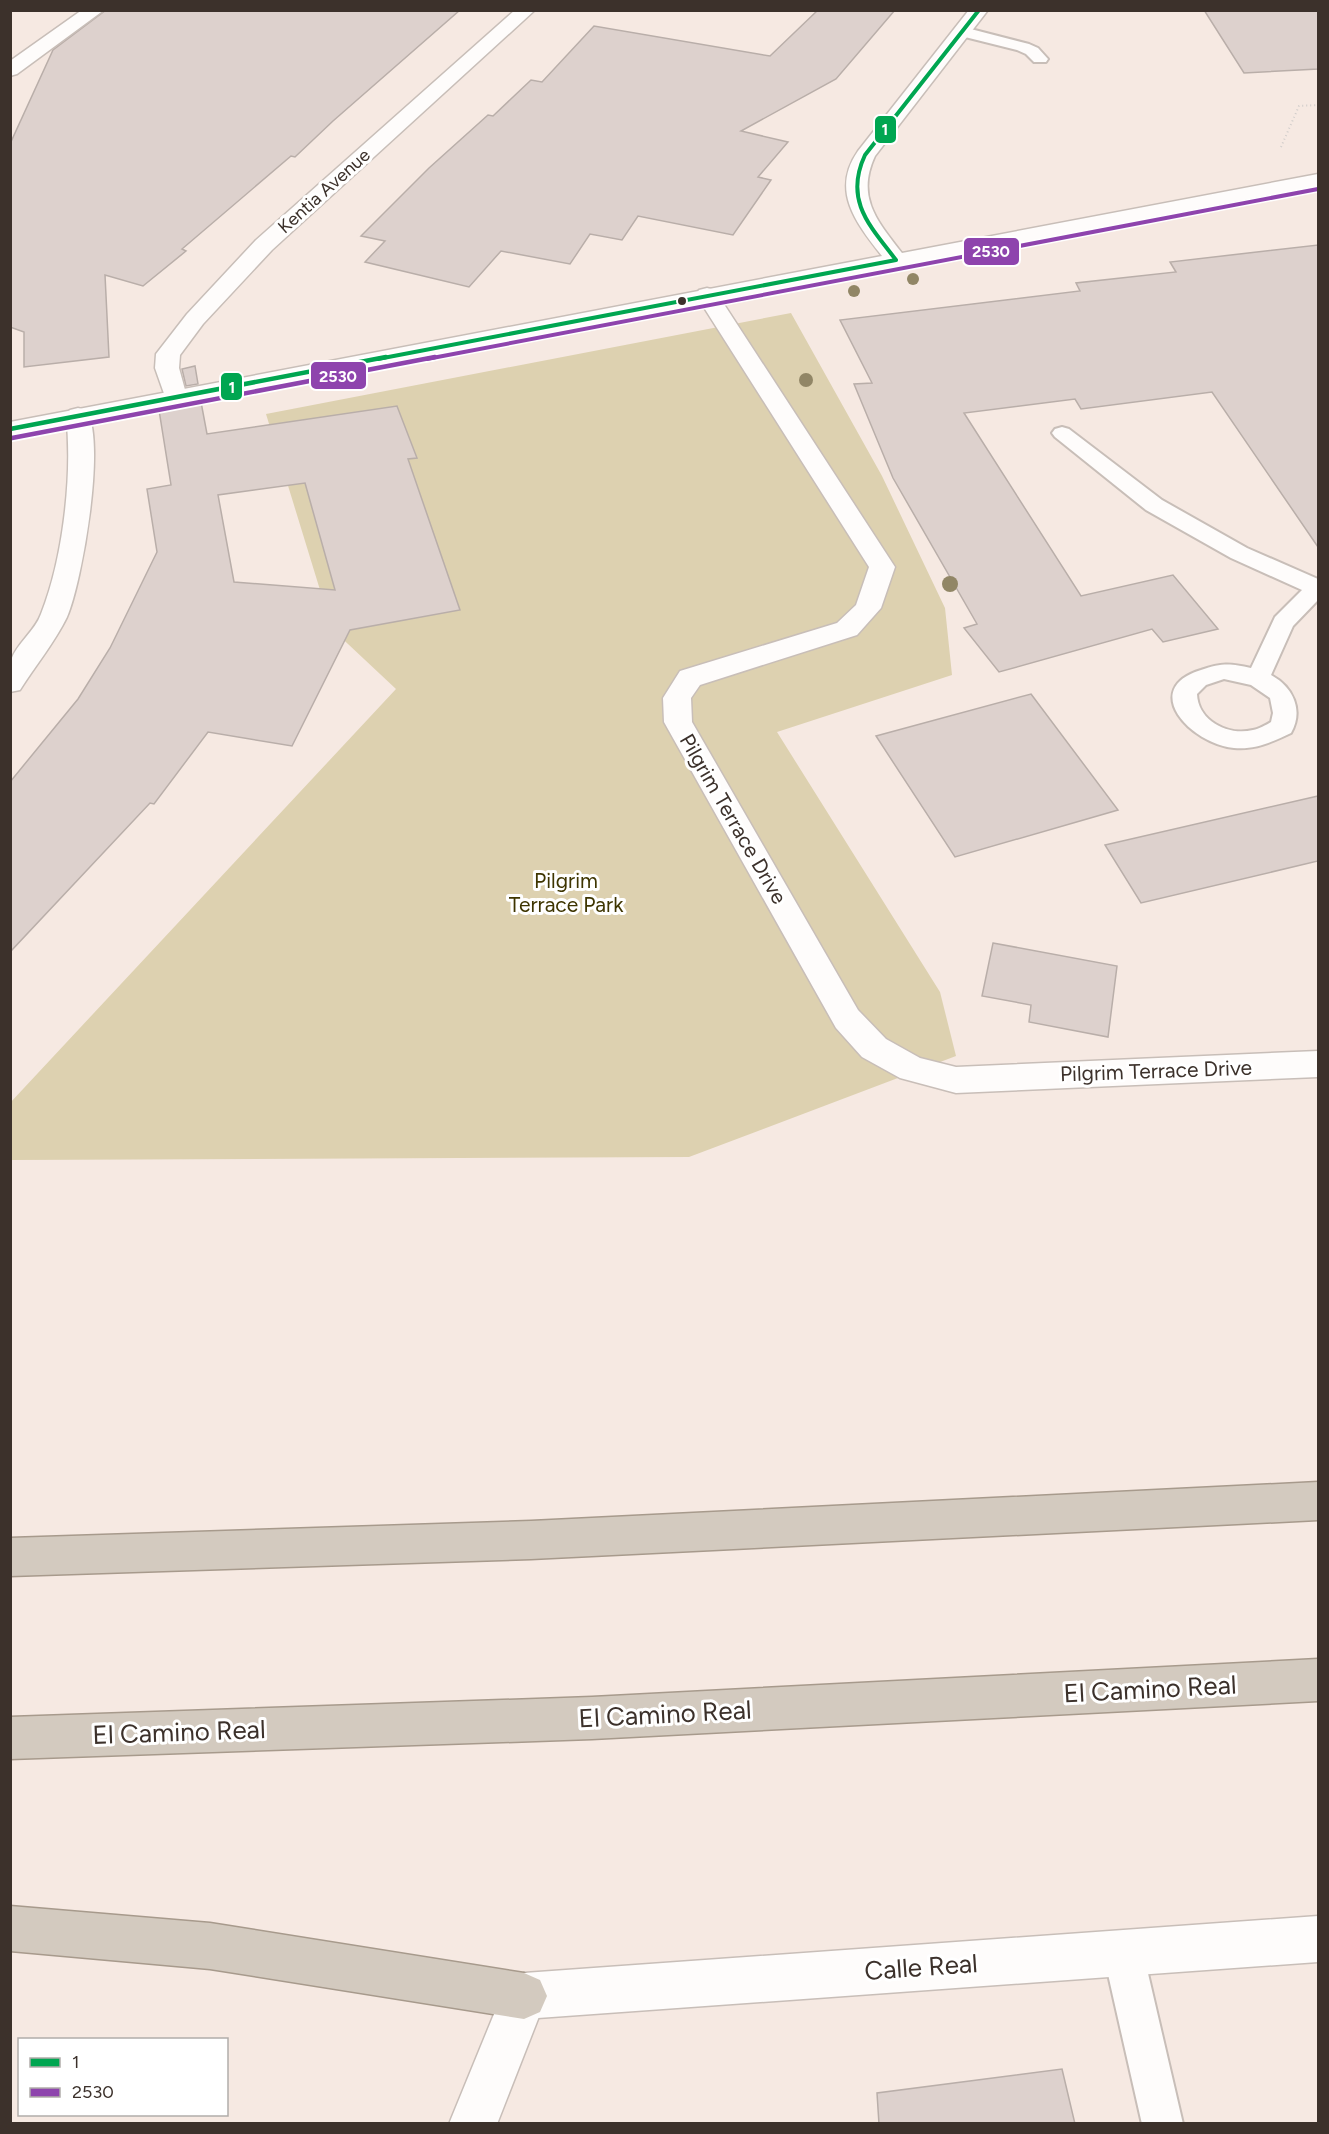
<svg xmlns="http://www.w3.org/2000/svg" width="1329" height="2134" font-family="Figtree,sans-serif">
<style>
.green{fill:#ddd1b0}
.building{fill:#ddd1cd;stroke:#b9aea9;stroke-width:1.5;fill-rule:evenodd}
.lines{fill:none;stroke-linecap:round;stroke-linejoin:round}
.service-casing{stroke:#c8beb8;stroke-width:4}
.minor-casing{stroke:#c8beb8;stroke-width:3}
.tertiary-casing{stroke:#c8beb8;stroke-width:3}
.motorway-casing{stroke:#a79a8c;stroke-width:3}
.path{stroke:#d1cdcb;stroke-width:2;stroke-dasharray:1 3;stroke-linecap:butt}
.service{fill:#fefcfb;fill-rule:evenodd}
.minor{fill:#fefcfb;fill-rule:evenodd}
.tertiary{fill:#fefcfb;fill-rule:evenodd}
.motorway{fill:#d3cabf;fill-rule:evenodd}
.bus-1-far1-casing{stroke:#fff;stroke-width:7}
.bus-1-casing{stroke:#fff;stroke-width:8}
.bus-2-far1-casing{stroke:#fff;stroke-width:7}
.bus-2-casing{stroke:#fff;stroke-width:8}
.bus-1-far1{stroke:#00a651;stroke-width:4}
.bus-1{stroke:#00a651;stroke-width:4.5}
.bus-2-far1{stroke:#8e44ad;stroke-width:4}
.bus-2{stroke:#8e44ad;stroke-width:4.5}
.tree{fill:#918666}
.bus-dot{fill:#3c312b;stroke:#fff;stroke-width:2}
.labels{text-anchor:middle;stroke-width:6;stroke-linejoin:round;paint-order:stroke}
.far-street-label{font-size:18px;fill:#3c312b;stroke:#fff}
.street-label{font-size:21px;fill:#3c312b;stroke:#fff}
.park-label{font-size:21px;fill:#3e3501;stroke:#fff}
.near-street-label{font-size:26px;fill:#3c312b;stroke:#fff}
.line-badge{stroke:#fff;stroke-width:2}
.badge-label{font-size:16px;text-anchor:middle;font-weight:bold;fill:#fff}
</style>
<rect width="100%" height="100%" fill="#f6e9e2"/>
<path class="green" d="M791,313L882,476L945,608L952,675L777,732L940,992L956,1056L689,1157L11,1160L10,1103L396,689L332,629L266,414Z"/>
<path class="building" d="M106,10H460L333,121L295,157L291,156L182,249L186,251L143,286L105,275L109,357L24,367V332L10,327V144L53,50Z
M818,10H895L836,79L741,131L788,142L758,177L771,180L733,235L638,216L622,240L590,234L570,264L501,251L469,287L365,262L385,241L361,236L429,168L488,115L493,116L531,80L542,82L594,26L770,56Z
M1204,10H1318V69L1244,73Z
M1318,245V547L1212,392L1081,409L1075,399L964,413L1081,596L1173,575L1218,629L1163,642L1152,629L999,672L964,628L977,624L893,478L854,384L872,383L840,320L1080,291L1076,283L1176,272L1170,262Z
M195,366L198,384L186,386L182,369Z
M201,402L207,434L397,406L417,458L408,459L460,610L350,630L292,746L208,732L154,804L150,803L10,952V782L78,699L110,648L157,552L147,489L171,485L159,410ZM305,483L335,590L234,582L218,495Z
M1031,694L1118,810L955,857L876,736Z
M1318,796V861L1141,903L1105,845Z
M993,943L1117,966L1108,1037L1029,1022L1031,1005L982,996Z
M1062,2069L1075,2124H879L877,2093Z"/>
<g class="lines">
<defs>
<path id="service" d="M963,27L1029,44L1038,48L1048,59L1046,62H1034L1026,54L1017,50L957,35L955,32L957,29Z
M1062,427L1069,429L1162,500L1247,548L1318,579V600L1293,626L1271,675C1293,687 1304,710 1291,733C1272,742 1255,750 1234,748C1191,744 1139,689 1201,670C1221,663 1230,663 1251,668L1275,617L1302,590L1231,558L1146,510L1055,437L1052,433L1055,429ZM1224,679L1251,685L1270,698L1273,713L1271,722C1266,725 1259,729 1253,730C1228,736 1198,721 1197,694L1206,685Z
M1123,1932L1137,1938L1143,1952L1183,2124H1142L1103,1952L1109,1938Z"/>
<path id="minor" d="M82,10H104L17,74L10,76V61Z
M515,10H535L272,250L203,324L180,355L179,368L187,397L183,402L175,404L167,402L155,368L156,354L187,314L256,240Z
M707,288L715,290L718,295L895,567L881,608L857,635L700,685L691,698L692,722L858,1010L886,1039L920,1058L956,1067L1318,1051V1077L956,1093L900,1078L862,1057L836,1028L664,722L663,698L680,671L837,623L856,605L869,567L696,295L699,290Z
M78,408L86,410C107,439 82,583 67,617C55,642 35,666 20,690L10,692C10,683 8,669 11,660C17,643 35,631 41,614C63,559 73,474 66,415L70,410Z
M524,1973L540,1980L547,1996L497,2124H449L508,1980Z"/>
<path id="tertiary" d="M969,10H988L875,156C856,197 877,221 902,253L1318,174V186L10,436V422L882,256C857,224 830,191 858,151Z
M1318,1916V1962L524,2019L508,2012L501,1996L508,1980L524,1973Z"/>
<path id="motorway" d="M1318,1482V1520L531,1559L10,1576V1538L531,1521Z
M1318,1659V1701L592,1739L10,1759V1717L592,1697Z
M10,1906L210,1923L524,1973L540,1980L547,1996L540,2012L524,2019L210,1969L10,1951Z"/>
</defs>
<use href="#service" class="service-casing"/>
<use href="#minor" class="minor-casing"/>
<use href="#tertiary" class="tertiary-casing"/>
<use href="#motorway" class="motorway-casing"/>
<path class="path" d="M1281,147L1299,106L1318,105"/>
<use href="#service" class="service"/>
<use href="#minor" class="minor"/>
<use href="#tertiary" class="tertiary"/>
<use href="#motorway" class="motorway"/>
<defs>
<path id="bus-1-far1" d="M896,260C869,225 844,200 865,155L979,10
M378,359L896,260"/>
<path id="bus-1" d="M10,429L386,357"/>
<path id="bus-2-far1" d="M427,359L1318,189"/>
<path id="bus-2" d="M12,438L435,357"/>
</defs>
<use href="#bus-1-far1" class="bus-1-far1-casing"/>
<use href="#bus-1" class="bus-1-casing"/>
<use href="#bus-2-far1" class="bus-2-far1-casing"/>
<use href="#bus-2" class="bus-2-casing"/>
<use href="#bus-1-far1" class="bus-1-far1"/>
<use href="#bus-1" class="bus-1"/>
<use href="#bus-2-far1" class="bus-2-far1"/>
<use href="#bus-2" class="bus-2"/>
</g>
<g class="tree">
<circle cx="913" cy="279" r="6"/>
<circle cx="854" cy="291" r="6"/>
<circle cx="806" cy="380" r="7"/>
<circle cx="950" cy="584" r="8"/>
</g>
<circle class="bus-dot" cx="682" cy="301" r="5"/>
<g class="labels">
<g class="far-street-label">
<text transform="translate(324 191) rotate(-42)" y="6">Kentia Avenue</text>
</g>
<g class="street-label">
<text transform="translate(733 819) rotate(60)" y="7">Pilgrim Terrace Drive</text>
<text transform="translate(1156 1071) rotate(-2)" y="7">Pilgrim Terrace Drive</text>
</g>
<g class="park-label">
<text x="566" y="888">Pilgrim<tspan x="566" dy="24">Terrace Park</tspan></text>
</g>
<g class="near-street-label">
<text transform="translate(1150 1689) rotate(-3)" y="9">El Camino Real</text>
<text transform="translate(665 1714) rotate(-3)" y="9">El Camino Real</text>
<text transform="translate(179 1732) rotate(-2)" y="9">El Camino Real</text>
<text transform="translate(921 1967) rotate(-4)" y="9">Calle Real</text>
</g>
</g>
<g class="line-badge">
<rect x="874" y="115" width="23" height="29" rx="6" fill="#00a651"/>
<rect x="963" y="237" width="57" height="29" rx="6" fill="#8e44ad"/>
<rect x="310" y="361" width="57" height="29" rx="6" fill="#8e44ad"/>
<rect x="220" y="372" width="23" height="29" rx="6" fill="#00a651"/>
</g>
<g class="badge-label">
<text x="885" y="135">1</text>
<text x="991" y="257">2530</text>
<text x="338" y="382">2530</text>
<text x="232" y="393">1</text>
</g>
<rect width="1329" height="2134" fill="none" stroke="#3c312b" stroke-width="24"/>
<rect x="18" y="2038" width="210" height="78" fill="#ffffff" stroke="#b1adaa" stroke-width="1.5"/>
<rect x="30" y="2058" width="30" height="9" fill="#00a651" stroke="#b1adaa" stroke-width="1.5"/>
<text x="72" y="2068" font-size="18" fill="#3c312b">1</text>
<rect x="30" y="2088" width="30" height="9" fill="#8e44ad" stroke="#b1adaa" stroke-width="1.5"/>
<text x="72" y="2098" font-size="18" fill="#3c312b">2530</text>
</svg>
